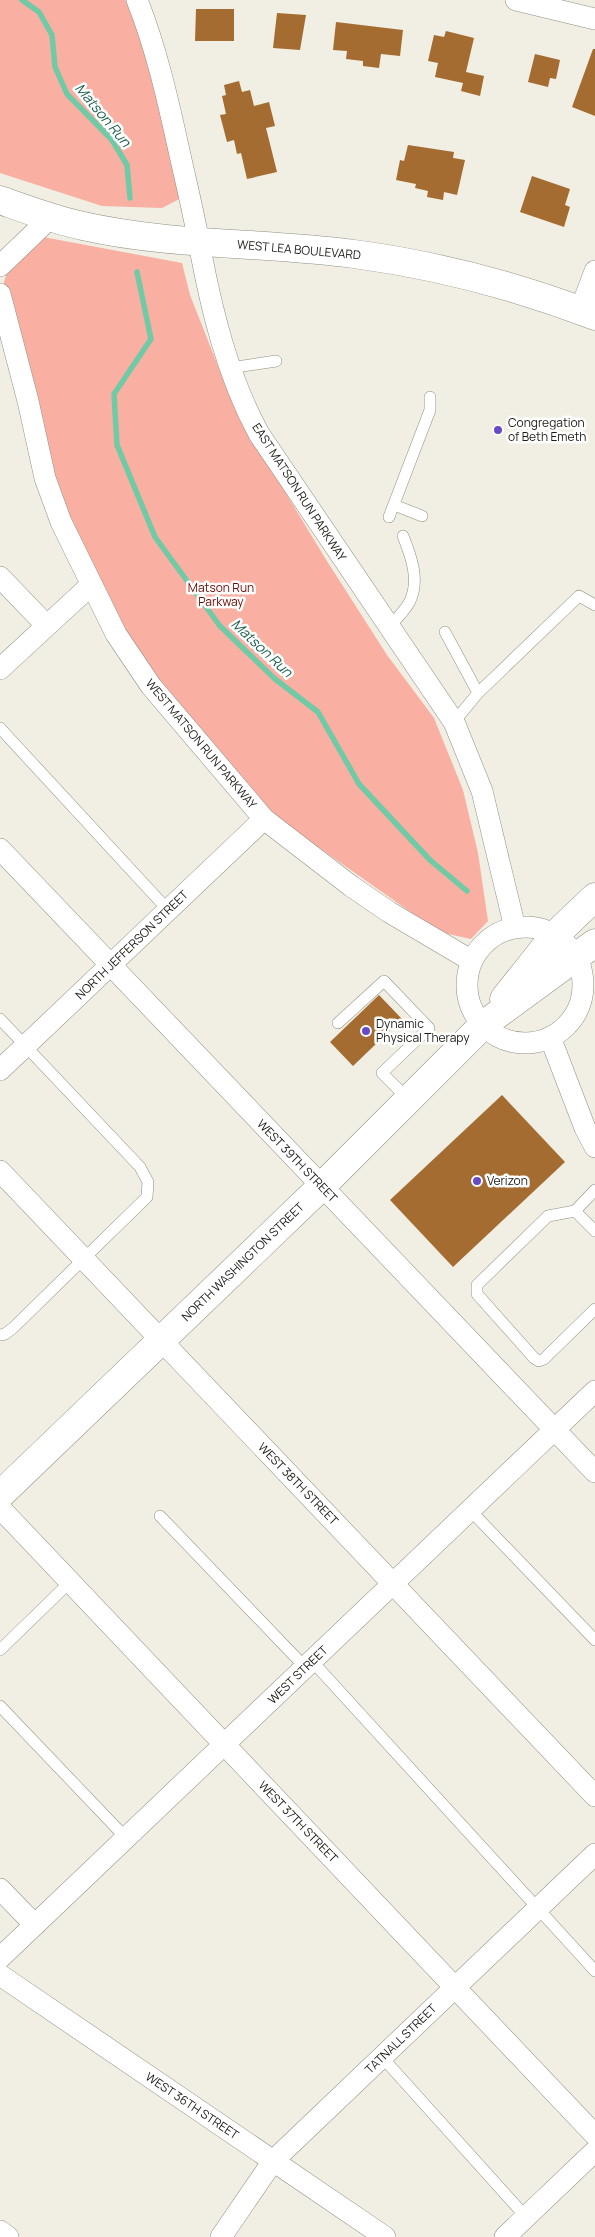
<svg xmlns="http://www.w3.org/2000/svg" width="595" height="2237" font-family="Manrope,sans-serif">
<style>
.green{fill:#f9afa2}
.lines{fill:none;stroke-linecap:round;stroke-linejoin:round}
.stream{stroke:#6fcaa5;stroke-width:5.5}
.building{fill:#a46c31}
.lane-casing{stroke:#908f84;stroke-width:12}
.street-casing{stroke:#908f84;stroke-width:22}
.secondary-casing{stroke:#908f84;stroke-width:29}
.lane{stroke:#fff;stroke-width:11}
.street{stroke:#fff;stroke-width:21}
.secondary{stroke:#fff;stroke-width:28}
.poi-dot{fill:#674bc4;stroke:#fff;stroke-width:2}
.labels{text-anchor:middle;stroke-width:5;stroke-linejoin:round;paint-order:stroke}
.street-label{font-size:12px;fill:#1c1c18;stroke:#fff}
.poi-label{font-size:12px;fill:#1c1c18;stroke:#fff;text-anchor:start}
.park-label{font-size:12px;fill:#6f0b03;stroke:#fff}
.water-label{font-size:14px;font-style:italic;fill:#1b6149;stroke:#fff}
</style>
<rect width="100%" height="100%" fill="#f1eee3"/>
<path class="green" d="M0,0H137L189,194L162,208L102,206L0,173Z
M43,237L182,263L190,295L235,409L325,558L387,655L434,718L463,790L478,853L488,921L471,939L439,932L271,814L180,720L68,536L0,294L8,270Z"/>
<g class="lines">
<path class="stream" d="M22,0L39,12L52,35L55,67L67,94L112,140L127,165L130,198
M137,272L151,339L114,394L117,445L155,537L220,626L275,679L318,712L359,784L430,860L467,891"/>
</g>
<path class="building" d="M196,9H234V41H195Z
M277,13L306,15L300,50L273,48Z
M336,22L403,30L400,56L381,54L379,68L363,66V61L346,59L347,51L333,50Z
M446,31L474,38L466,72L484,76L480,96L461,91L463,83L435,77L438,63L428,61L434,35L444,37Z
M593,49H595V116L572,107Z
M535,54L560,60L556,79L550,78L548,87L528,82Z
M239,81L242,92L250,90L254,106L269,102L275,126L266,128L277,172L247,179L241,153L237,154L234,140L227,142L220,115L226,114L222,96L226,95L224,85Z
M408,145L454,152L453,158L465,160L457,195L444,192L443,200L427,197L428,191L415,188L416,184L396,180L400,160L404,161Z
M532,176L570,189L565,205L570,207L564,227L520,212Z
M379,995L402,1019L353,1066L330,1042Z
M502,1095L565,1162L453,1267L390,1200Z"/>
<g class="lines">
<defs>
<path id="lane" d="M230,368L276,361
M394,505L422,516
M389,517L430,410V397
M388,628C395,620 406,610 410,601C420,580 411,556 403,536
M445,632L478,693L454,722
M478,693L579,596L595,605
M0,728L168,910
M0,1019L140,1167L148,1182L147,1197L13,1328L5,1334L0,1335
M338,1023L384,981L429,1028L382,1073L408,1099
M595,1190L575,1211L548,1216L477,1285V1294L534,1358L539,1361L544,1359L595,1309
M575,1211L595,1231
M470,1510L595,1640
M160,1516L305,1667
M0,1650L70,1582
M312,1661L595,1971
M0,1706L126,1838
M382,2057L526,2217"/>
<path id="street" d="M137,0C156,48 167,96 178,146C185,178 193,210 199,243C211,308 227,375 259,434L454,722L482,791L515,928
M516,0L595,19
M0,266L50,218
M0,294L28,401L45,478L61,522L116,634L151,686L264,819L351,886L389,912L472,961
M580,311L595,271
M0,577L46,625
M0,669L91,585
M0,849L595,1472
M467 985a58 58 0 1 1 116 0a58 58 0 1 1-116 0Z
M550,1037L585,1128L595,1147
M0,1070L264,819
M0,1171L595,1796
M0,1508L595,2135
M0,1889L35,1925
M0,1958L595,1391
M0,1975L385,2237
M0,2231L8,2237
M221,2237L273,2161L595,1854
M505,2237L595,2151"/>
<path id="secondary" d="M0,200C28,210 54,220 83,226C172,246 264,242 354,254C437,265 517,286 595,316
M504,999L554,936L595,897
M0,1495L322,1186L483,1025L595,943"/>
</defs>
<use href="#lane" class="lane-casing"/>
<use href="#street" class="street-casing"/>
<use href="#secondary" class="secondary-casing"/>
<use href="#lane" class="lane"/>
<use href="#street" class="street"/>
<use href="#secondary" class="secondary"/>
</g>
<g class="poi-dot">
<circle cx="498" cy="430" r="5"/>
<circle cx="366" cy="1031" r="5"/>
<circle cx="477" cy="1181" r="5"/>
</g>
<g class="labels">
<g class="street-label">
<text transform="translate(299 250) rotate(5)" y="4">WEST LEA BOULEVARD</text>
<text transform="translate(299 492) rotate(57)" y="4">EAST MATSON RUN PARKWAY</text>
<text transform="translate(201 744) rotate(50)" y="4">WEST MATSON RUN PARKWAY</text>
<text transform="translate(132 945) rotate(-44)" y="4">NORTH JEFFERSON STREET</text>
<text transform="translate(297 1161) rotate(46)" y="4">WEST 39TH STREET</text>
<text transform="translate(243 1262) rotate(-44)" y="4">NORTH WASHINGTON STREET</text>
<text transform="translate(298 1484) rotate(46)" y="4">WEST 38TH STREET</text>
<text transform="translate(298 1675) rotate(-44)" y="4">WEST STREET</text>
<text transform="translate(298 1822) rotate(46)" y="4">WEST 37TH STREET</text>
<text transform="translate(401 2039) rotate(-44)" y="4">TATNALL STREET</text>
<text transform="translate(192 2106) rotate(34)" y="4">WEST 36TH STREET</text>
</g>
<g class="poi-label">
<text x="508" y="427">Congregation<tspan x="508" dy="14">of Beth Emeth</tspan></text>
<text x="376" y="1028">Dynamic<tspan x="376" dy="14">Physical Therapy</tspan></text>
<text x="487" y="1185">Verizon</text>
</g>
<g class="park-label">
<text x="221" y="592">Matson Run<tspan x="221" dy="14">Parkway</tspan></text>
</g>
<g class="water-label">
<text transform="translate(103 115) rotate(50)" y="5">Matson Run</text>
<text transform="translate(262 648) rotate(43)" y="5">Matson Run</text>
</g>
</g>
</svg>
